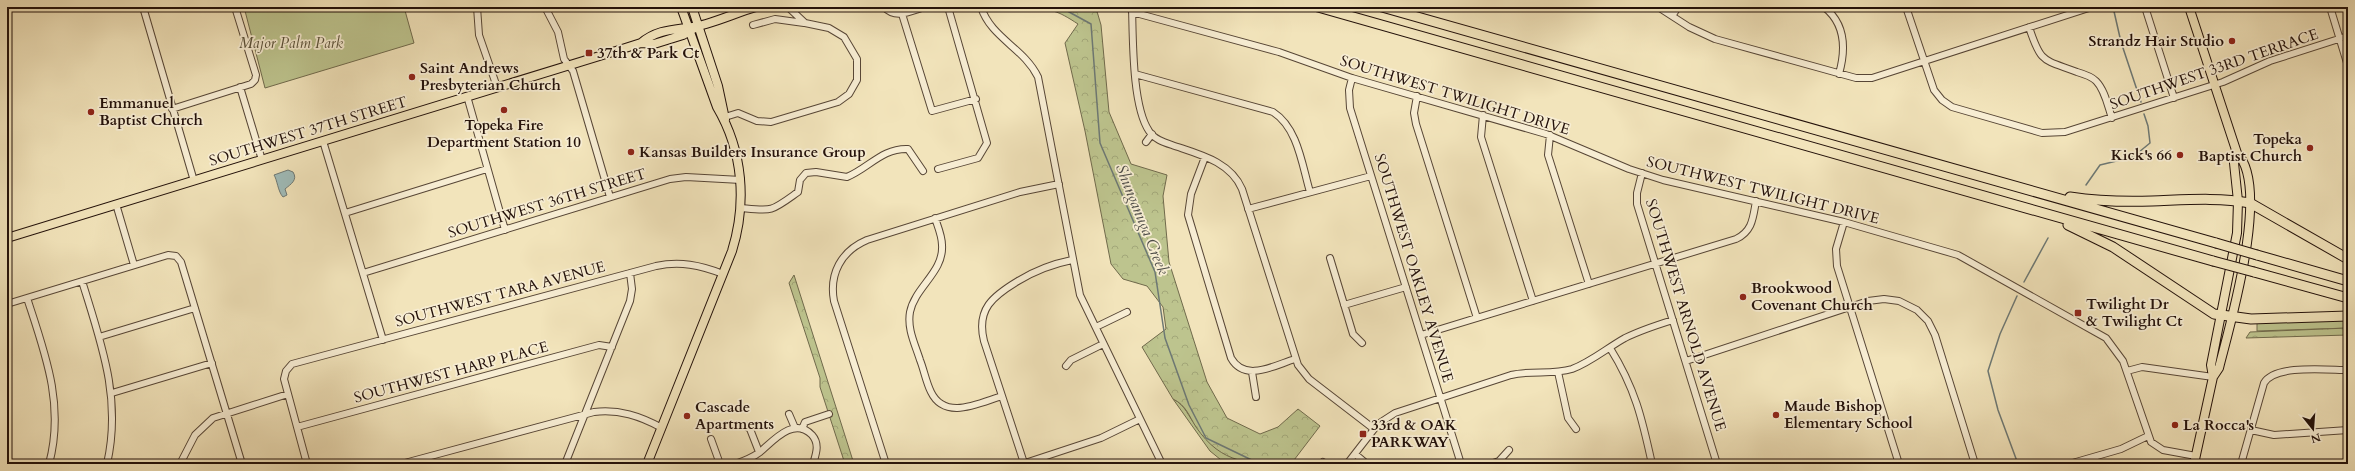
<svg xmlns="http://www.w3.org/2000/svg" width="2355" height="471" font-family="Cardo,serif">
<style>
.green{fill:#bdc48e;stroke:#706a4c}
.forest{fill:url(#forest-crowns);stroke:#706a4c}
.water{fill:#9fbcba;stroke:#6d7874}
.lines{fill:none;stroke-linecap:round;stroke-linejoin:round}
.stream{stroke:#6d7874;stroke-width:1.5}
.minor-casing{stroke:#574636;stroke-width:8}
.major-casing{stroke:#23110a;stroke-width:10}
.highway-casing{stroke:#23110a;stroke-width:11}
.minor{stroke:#f7edd3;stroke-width:6}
.major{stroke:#f2e4bb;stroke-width:8}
.highway{stroke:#f2e4bb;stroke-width:9}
.highway-bridge-casing{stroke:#23110a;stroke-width:11;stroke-linecap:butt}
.highway-bridge{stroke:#f2e4bb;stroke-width:9}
.poi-dot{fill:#8f2418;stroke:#f7edd3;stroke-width:1.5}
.labels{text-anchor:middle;stroke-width:3.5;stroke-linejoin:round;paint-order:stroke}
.poi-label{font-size:15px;font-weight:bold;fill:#23110a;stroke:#f7edd3;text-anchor:start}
.park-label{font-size:15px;font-style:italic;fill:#595038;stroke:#f7edd3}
.street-label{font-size:15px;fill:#23110a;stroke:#f7edd3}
.water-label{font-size:16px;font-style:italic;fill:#4e4d48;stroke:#f7edd3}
</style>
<defs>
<pattern id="forest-crowns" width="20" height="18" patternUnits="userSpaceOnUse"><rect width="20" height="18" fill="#bdc48e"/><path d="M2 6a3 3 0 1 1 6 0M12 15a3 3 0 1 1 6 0" fill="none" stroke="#a2a779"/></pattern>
</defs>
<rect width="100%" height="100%" fill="#f2e4bb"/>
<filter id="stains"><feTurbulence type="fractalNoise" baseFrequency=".005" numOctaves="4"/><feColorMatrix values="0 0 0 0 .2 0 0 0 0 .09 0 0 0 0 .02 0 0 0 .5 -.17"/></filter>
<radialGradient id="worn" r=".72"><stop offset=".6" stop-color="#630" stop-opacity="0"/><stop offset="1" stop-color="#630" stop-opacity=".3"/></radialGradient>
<path class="green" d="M244,7H404L414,43L265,88Z
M2348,319V328L2257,331V323Z
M1173,399C1186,405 1188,417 1197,427C1210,444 1230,457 1250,464H1226L1210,451Z"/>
<path class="forest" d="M1020,7L1096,8L1101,25L1109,112L1131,164L1167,175L1163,196L1169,262L1207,382L1227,418L1260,434L1278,427L1298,409L1320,426L1291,464C1250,464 1222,465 1196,427C1189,416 1186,405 1173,399L1142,347L1166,329L1163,307L1147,286L1123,279L1111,264L1085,131L1065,43L1078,24C1058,11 1050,7 1025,11Z
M794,275L854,464H845L820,387V378L789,283Z
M2348,328V335L2246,338L2250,332Z"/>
<path class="water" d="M288,170L293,172C298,180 291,184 285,189L287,195L283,197C278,192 277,179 274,175Z"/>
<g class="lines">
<path class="stream" d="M1060,7L1091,24L1100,143L1155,272L1165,338L1189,405L1206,438L1260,464
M2113,7L2121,42L2141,102
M2086,185L2100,165L2133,157L2150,143L2148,126L2144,114
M2024,282L2048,238
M2017,296L2000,334L1988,371L1998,410L2018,464"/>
<defs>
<path id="minor" d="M48,7H66
M143,7L194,181
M477,7L479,35L497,87
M545,7L558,32L564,59L573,71L610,197
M884,7C896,20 911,11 925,7
M981,7C991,38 1024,48 1038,77L1080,295L1162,464
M1132,7C1133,38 1132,106 1149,131C1154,139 1163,142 1172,145C1198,154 1230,161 1242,189L1298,365L1309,379L1374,429
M1658,7L1689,27L1715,39L1856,78H1872L2092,7
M1824,7C1846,24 1846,49 1839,74
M1906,7L1934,90L1942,100L1952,107L2042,133L2065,132L2223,82L2270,61L2348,36
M2145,7L2174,98
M2330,7L2348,66
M1132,12L1279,52L1352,78L1546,134L1629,169L1663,180L1844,222L1958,255L2106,338L2123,361L2151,442L2163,450L2196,456
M902,14L932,111L976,99
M1672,16L1678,7
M753,25L775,19L804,23
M2029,27C2041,64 2043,59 2077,72C2084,74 2091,76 2096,81C2105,90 2108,107 2112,118
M1135,74L1273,112C1298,128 1302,165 1310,192
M1352,78L1349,90L1350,108L1461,464
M240,87L262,160
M467,96L505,230
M1417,96L1414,113L1416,124L1477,318
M172,109L251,84L255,80L256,75L235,7
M1483,115L1481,137L1533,301
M725,117L738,113L757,121L771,122L838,102L849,94L857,80V59L844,37L829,28L805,23L788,7
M1550,135L1548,155L1589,284
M323,141L383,340
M1146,142L1152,134
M1205,157L1191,194L1188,215L1231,358C1245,383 1275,365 1295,359
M938,169L978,158L987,143L948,7
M1642,173L1637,193V204L1717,464
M116,204L134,265
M741,208C774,211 770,212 798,192L800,180L806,173L816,172L847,177C869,168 882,148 908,149L923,171
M1248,209L1371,176
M345,213L487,169
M935,218C938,227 942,236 942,245C944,272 915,287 910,312C907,329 915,344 920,360C924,370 926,382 931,392C945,421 979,403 1002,396
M1844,222L1836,249L1837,266L1899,464
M1330,258L1353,334L1362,343
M363,273L670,179L686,177L741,180
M82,281C101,343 122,398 107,464
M27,298C45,353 65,405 49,464
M7,304L168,255L176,256L181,262L242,464
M1344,305L1406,287
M1096,327L1127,312
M1421,335L1736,239C1753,231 1753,217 1756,201
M99,337L195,308
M1610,348C1635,388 1642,418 1652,464
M1686,361L1868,301L1884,299L1899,301L1917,310L1928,321L1935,335L1975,464
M1066,366L1071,360L1103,344
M2127,371L2142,367L2213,377
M1252,372L1256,397
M1558,372L1568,418L1576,429
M112,393L212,363
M789,414L795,428
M746,426L750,429L759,452
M297,427L599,345L612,347
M802,429L805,422L829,414
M2251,430L2274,435L2348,430
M711,439L720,464
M1355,454L1367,464
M1323,462L1326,464
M1024,463L984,341C976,309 993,296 1018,281C1036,270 1052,264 1072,260
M180,464L195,435L213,418L288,394
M307,464L284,379L286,371L292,364L656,266C680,261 700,265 723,274
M401,464L594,412C619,409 640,416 662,428
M565,464L630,301L632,289L630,273
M735,464C744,461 752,458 760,452C773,441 794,416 812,435C820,444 816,454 813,464
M886,464L834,301C829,274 841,251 867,240L1020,192L1059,184
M1022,464L1101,438L1140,419
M1347,464L1378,424L1395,413L1511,375C1532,370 1552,375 1572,369C1591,362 1607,348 1625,338C1641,330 1657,325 1673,320
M1490,464L1499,461L1509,450
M2069,464L2121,449L2148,436
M2241,464L2264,383C2275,364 2328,370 2348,370"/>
<path id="major" d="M692,7L718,86L725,119
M2189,7L2237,153C2271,187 2230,324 2219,368L2213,377
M641,43C661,26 682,31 706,24C723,19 739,12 756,7
M7,238L619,50L641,43L654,44L683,35L698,26
M647,464L732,251C747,203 743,151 717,107L681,7
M2194,464L2213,377L2211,365L2237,233L2238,201L2234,163L2237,153"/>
<path id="highway" d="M1318,7L2213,261
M1382,7L2216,243
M2070,197C2097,201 2125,202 2152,201C2184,200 2218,197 2250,203L2348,259
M2068,225L2113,247L2214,314L2251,319L2348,316
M2257,255L2348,281
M2254,272L2348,298"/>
</defs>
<use href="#minor" class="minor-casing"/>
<use href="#major" class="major-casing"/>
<use href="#highway" class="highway-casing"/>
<use href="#minor" class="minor"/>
<use href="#major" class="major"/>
<use href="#highway" class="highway"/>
<defs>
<path id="highway-bridge" d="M2216,243L2257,255
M2213,261L2254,272"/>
</defs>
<use href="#highway-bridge" class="highway-bridge-casing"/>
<use href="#highway-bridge" class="highway-bridge"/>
</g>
<g class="poi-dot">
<circle cx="2232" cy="41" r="4"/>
<rect x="585" y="49" width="8" height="8" rx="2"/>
<circle cx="412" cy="77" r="4"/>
<circle cx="504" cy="110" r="4"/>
<circle cx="91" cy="112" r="4"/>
<circle cx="2310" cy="148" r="4"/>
<circle cx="631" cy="152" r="4"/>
<circle cx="2180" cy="155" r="4"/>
<circle cx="1743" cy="297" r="4"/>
<rect x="2074" y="309" width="8" height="8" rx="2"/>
<circle cx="1776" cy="415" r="4"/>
<circle cx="687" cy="416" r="4"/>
<circle cx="2175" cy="425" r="4"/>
<rect x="1359" y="430" width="8" height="8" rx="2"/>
</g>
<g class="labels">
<g class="poi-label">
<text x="2224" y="46" text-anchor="end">Strandz Hair Studio</text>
<text x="597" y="58">37th &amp; Park Ct</text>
<text x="420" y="73">Saint Andrews<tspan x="420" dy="17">Presbyterian Church</tspan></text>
<text x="99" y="108">Emmanuel<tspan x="99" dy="17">Baptist Church</tspan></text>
<text x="504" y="130" text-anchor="middle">Topeka Fire<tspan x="504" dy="17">Department Station 10</tspan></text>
<text x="2302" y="144" text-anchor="end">Topeka<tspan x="2302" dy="17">Baptist Church</tspan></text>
<text x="639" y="157">Kansas Builders Insurance Group</text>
<text x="2172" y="160" text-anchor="end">Kick's 66</text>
<text x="1751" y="293">Brookwood<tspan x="1751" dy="17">Covenant Church</tspan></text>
<text x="2086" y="309">Twilight Dr<tspan x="2086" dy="17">&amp; Twilight Ct</tspan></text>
<text x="1784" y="411">Maude Bishop<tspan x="1784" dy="17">Elementary School</tspan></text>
<text x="695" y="412">Cascade<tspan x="695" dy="17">Apartments</tspan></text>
<text x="1371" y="430">33rd &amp; OAK<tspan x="1371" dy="17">PARKWAY</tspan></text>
<text x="2183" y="430">La Rocca's</text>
</g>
<g class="park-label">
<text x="291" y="48">Major Palm Park</text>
</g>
<g class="street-label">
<text transform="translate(2214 69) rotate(-19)" y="5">SOUTHWEST 33RD TERRACE</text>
<text transform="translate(1455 95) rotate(17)" y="5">SOUTHWEST TWILIGHT DRIVE</text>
<text transform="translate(308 131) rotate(-17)" y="5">SOUTHWEST 37TH STREET</text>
<text transform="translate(1763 190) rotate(14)" y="5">SOUTHWEST TWILIGHT DRIVE</text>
<text transform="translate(547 203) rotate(-17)" y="5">SOUTHWEST 36TH STREET</text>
<text transform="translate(1414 268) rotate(73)" y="5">SOUTHWEST OAKLEY AVENUE</text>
<text transform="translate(500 294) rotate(-15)" y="5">SOUTHWEST TARA AVENUE</text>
<text transform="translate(1686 315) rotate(73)" y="5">SOUTHWEST ARNOLD AVENUE</text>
<text transform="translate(451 372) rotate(-15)" y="5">SOUTHWEST HARP PLACE</text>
</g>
<g class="water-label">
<text transform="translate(1143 219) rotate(68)" y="6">Shunganuga Creek</text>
</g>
</g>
<rect width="2355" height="471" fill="none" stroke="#f2e4bb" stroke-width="24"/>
<rect x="8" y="8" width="2339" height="455" fill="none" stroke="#23110a" stroke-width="2"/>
<rect x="12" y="12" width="2331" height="447" fill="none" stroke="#23110a"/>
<g transform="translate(2313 429) rotate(163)" stroke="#f7edd3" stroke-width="3" paint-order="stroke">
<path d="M0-3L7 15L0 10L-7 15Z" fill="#23110a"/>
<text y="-6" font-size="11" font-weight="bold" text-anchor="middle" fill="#23110a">N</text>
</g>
<rect width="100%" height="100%" filter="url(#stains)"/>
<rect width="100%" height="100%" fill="url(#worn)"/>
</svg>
